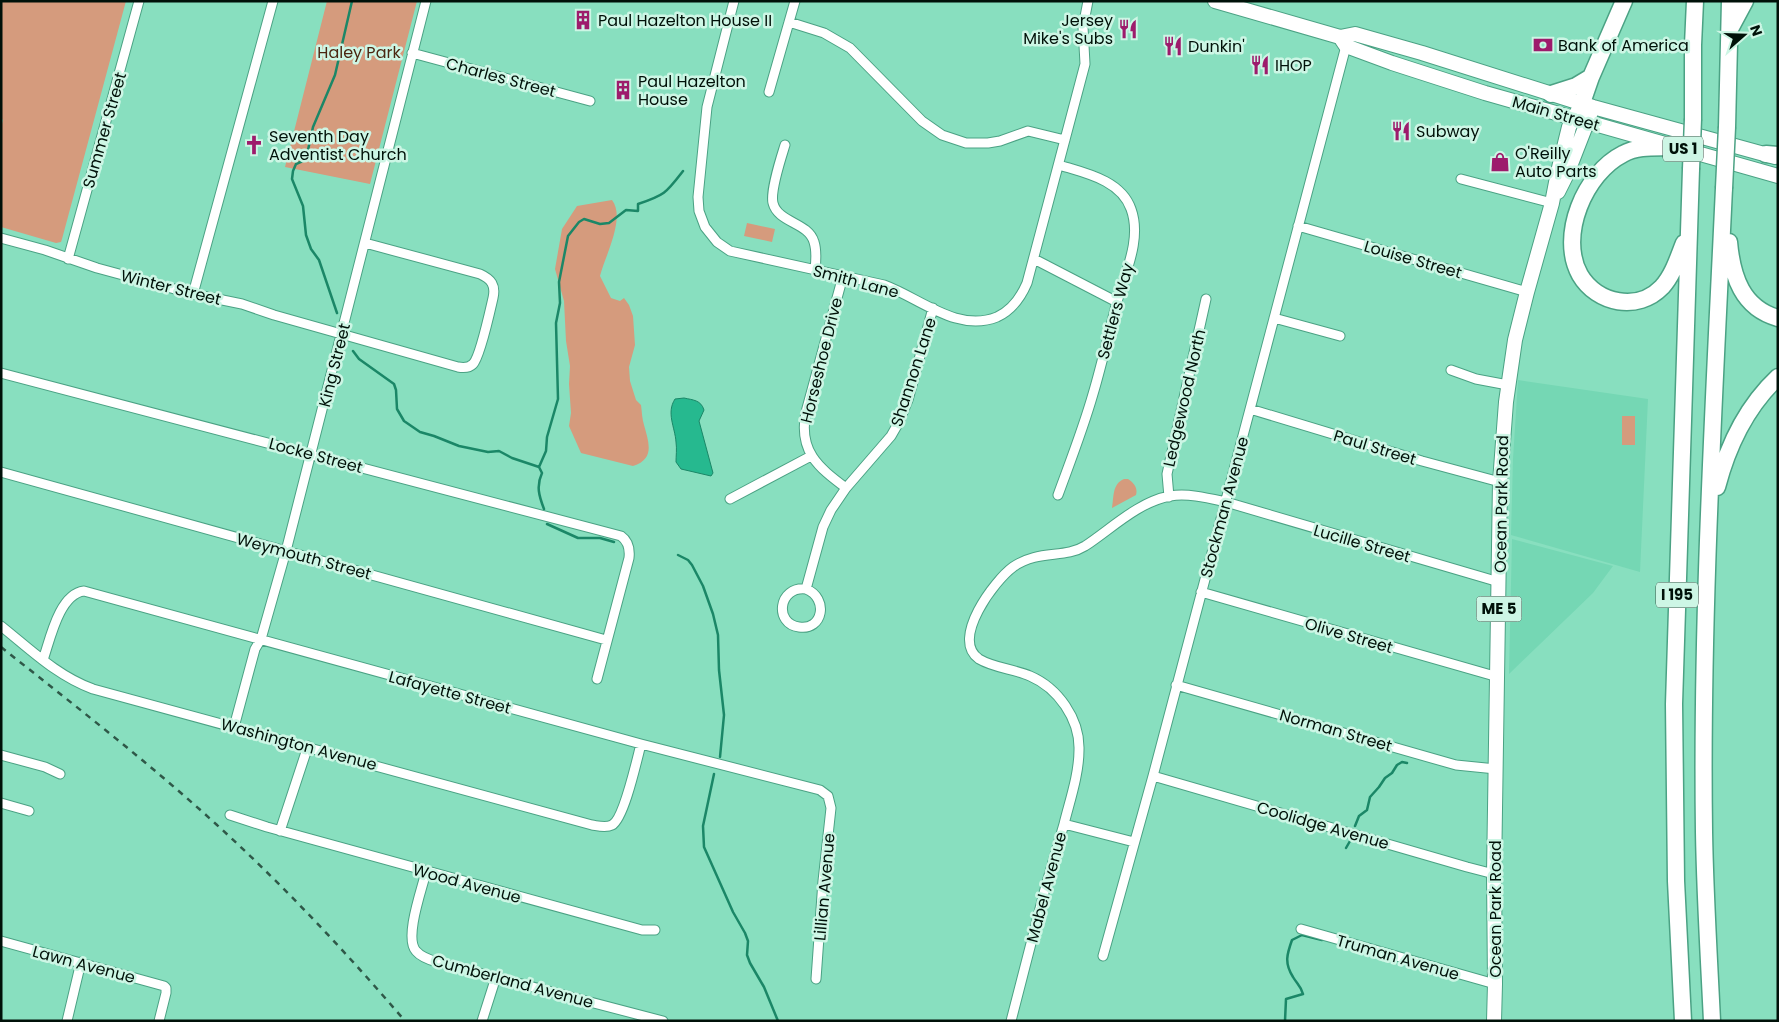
<svg xmlns="http://www.w3.org/2000/svg" width="1779" height="1022" font-family="Poppins,sans-serif">
<style>
.built{fill:#75d7b4}
.green{fill:#d59b7d}
.water{fill:#26b98f;stroke:#1b8767}
.lines{fill:none;stroke-linecap:round;stroke-linejoin:round}
.stream{stroke:#1b8767;stroke-width:2.5}
.minor-casing{stroke:#4ba284;stroke-width:11}
.primary-casing{stroke:#4ba284;stroke-width:16}
.motorway-casing{stroke:#4ba284;stroke-width:19}
.minor{stroke:#fff;stroke-width:9}
.primary{stroke:#fff;stroke-width:14}
.motorway{stroke:#fff;stroke-width:16}
.rail{stroke:#2f5848;stroke-width:2.5;stroke-dasharray:6 6;stroke-linecap:butt}
.motorway-bridge-casing{stroke:#4ba284;stroke-width:19;stroke-linecap:butt}
.motorway-bridge{stroke:#fff;stroke-width:16}
.labels{text-anchor:middle;stroke-width:5;stroke-linejoin:round;paint-order:stroke}
.shield{fill:#cdf6e5;stroke:#3e564b;stroke-width:1}
.shield-label{font-size:15px;font-weight:bold;fill:#001109}
.poi-label{font-size:16px;fill:#001109;stroke:#cdf6e5;text-anchor:start}
.park-label{font-size:16px;fill:#4c2611;stroke:#cdf6e5}
.street-label{font-size:16px;fill:#001109;stroke:#cdf6e5}
</style>
<rect width="100%" height="100%" fill="#88dfbf"/>
<path class="built" d="M1518,380L1648,399L1640,572L1511,535L1513,459Z
M1512,539L1613,566L1593,593L1509,674Z"/>
<path class="green" d="M1,1H126L62,239L61,242L56,243L1,227V129L3,119L1,121Z
M327,1H417L370,184L285,167Z
M612,200C626,218 605,256 600,276L611,298L620,301L624,298L629,305L633,316L635,345L629,367L630,381L636,400L641,405C642,412 642,419 644,425C649,443 655,459 633,466L581,453L569,426L571,413L569,384L570,366L566,341L564,301L555,269L562,229L577,206Z
M747,223L775,229L772,242L744,236Z
M1622,416H1635V445H1622Z
M1124,479H1128C1134,483 1138,488 1136,495L1112,508C1114,497 1112,484 1124,479Z"/>
<path class="water" d="M684,398C693,400 701,400 704,410L699,421L713,473L711,476L681,469L676,462C676,456 677,449 676,442C675,427 666,413 675,399Z"/>
<g class="lines">
<path class="stream" d="M308,150L313,127L335,75L352,1
M306,158L305,160L296,164L293,171L292,179L303,206L306,235L311,249L319,260L337,313
M353,351L359,359L394,384L396,390L397,409L404,421L420,432L434,436L459,446L488,452L499,451L512,458L539,467L542,473C536,486 539,496 544,509
M539,467L546,451L547,437L558,399L556,323L560,303L559,282L568,236L579,222L584,219L600,224L609,223L626,210L638,211V204C665,195 666,193 683,171
M547,524L578,538H600L614,542
M678,555L688,560L692,565L703,586L713,614L718,635L719,670L724,715L720,757
M714,774L703,826L704,847L733,912L745,933L748,941L747,955L750,963L764,987L778,1021
M1355,826L1359,816L1367,810L1370,797L1379,787L1385,778L1392,773L1397,765L1402,762L1407,763
M1346,848L1350,841
M1285,1021L1286,999L1303,994C1301,986 1297,984 1293,977C1284,963 1287,954 1292,940L1302,935L1322,940"/>
<defs>
<path id="minor" d="M734,1L707,107L698,197L699,211L705,227L717,242L730,251L884,285C920,298 957,333 997,317C1012,310 1021,297 1027,283L1085,64L1083,27L1088,1
M789,22L824,33L850,48L922,121L942,135L966,143H988L1000,141L1028,131L1065,140
M412,53L590,101
M769,92L795,1
M785,145C781,158 770,191 773,203C778,223 808,222 814,242C817,251 816,261 815,270
M1461,179L1552,203
M1298,226L1527,292
M1,238L45,250L97,268L193,294L242,304L274,315L458,367C463,368 469,368 473,364C480,357 490,311 493,298C496,285 491,279 480,274L365,243
M68,259L139,1
M1034,259L1117,302
M843,276L806,412C798,451 818,467 846,488
M193,294L273,1
M1274,318L1340,336
M1451,370L1476,379L1508,385
M1,373L621,536C628,541 630,549 629,558L597,679
M1250,409L1422,461L1500,482
M1,472L606,640
M1058,495C1070,462 1083,429 1093,394C1102,364 1109,332 1117,302C1125,273 1142,239 1131,209C1121,180 1085,173 1059,165
M1169,497L1167,474L1206,299
M730,499L811,456
M806,589C778,586 774,624 799,627C823,631 829,598 806,589L823,527L831,510L846,488L891,436L899,422L908,400L933,308
M1201,592L1498,677
M1,626C30,649 57,676 93,689L592,825C599,826 606,828 612,825C624,819 637,759 641,744
M43,660C50,640 59,594 84,591L641,744L820,790L828,796L831,808L823,881L816,979
M1176,685L1456,765L1496,769
M234,727L255,649L261,639L286,551L426,1
M1,755L45,767L60,774
M1153,776L1467,867L1494,874
M1,803L29,811
M230,815L267,827L642,930H655
M1064,824C1070,800 1079,774 1079,750C1080,719 1058,688 1030,676C1014,669 994,668 979,659C950,639 995,580 1013,567C1039,549 1064,559 1085,546C1111,529 1138,502 1170,496C1188,493 1208,498 1226,502L1499,582
M280,831L308,746
M426,872C422,889 404,938 416,951C421,957 430,960 437,962L663,1021
M1301,929L1495,984
M1,941L164,986L166,988V993L159,1021
M1103,956L1153,776L1346,46
M67,1021L81,962
M482,1021L496,977
M1011,1021L1045,889L1064,824L1134,842"/>
<path id="primary" d="M1215,1L1340,37L1355,34L1422,53L1593,107L1775,157
M1340,37L1346,46L1392,63L1485,93L1778,176
M1558,192L1567,174L1590,115
M1494,1021L1495,984L1494,874L1500,482L1506,402L1515,340L1527,292L1552,203L1558,172L1569,127L1582,103"/>
<path id="motorway" d="M1730,29L1745,1
M1551,94L1576,86L1591,77
M1582,103L1591,77L1624,1
M1693,119V45L1695,1
M1727,127L1730,1
M1676,147C1658,148 1639,145 1623,154C1585,173 1558,236 1580,275C1597,304 1638,312 1662,287C1673,275 1678,258 1684,243
M1766,154L1778,155
M1729,242C1732,276 1742,308 1778,318
M1717,487C1728,445 1746,407 1778,377
M1683,1021L1676,881L1674,704L1691,169
M1712,1021C1709,958 1705,895 1704,832C1701,618 1714,402 1724,188"/>
</defs>
<use href="#minor" class="minor-casing"/>
<use href="#primary" class="primary-casing"/>
<use href="#motorway" class="motorway-casing"/>
<use href="#minor" class="minor"/>
<use href="#primary" class="primary"/>
<use href="#motorway" class="motorway"/>
<path class="rail" d="M1,647C74,705 148,762 217,825C284,886 346,952 405,1021"/>
<defs>
<path id="motorway-bridge" d="M1691,169L1693,119
M1724,188L1727,127"/>
</defs>
<use href="#motorway-bridge" class="motorway-bridge-casing"/>
<use href="#motorway-bridge" class="motorway-bridge"/>
</g>
<defs>
<symbol id="building-bare" viewBox="-9 -9 18 18"><path d="M-4-6H4V6H1V3H-1V6H-4ZM-2.5-4.3h1.7v1.8h-1.7ZM.8-4.3h1.7v1.8H.8ZM-2.5-1h1.7V.8h-1.7ZM.8-1h1.7V.8H.8Z" fill="#9d1b6c" stroke="#cdf6e5" stroke-width="2.5" paint-order="stroke"/></symbol>
<symbol id="restaurant-bare" viewBox="-9 -9 18 18"><path d="M-5-6h1v4h1v-4h1v4h1v-4h1v5L-1.5 .5V6h-2V.5L-5-1ZM5-6V6H3V1.5H1.5Q1.5-4 5-6Z" fill="#9d1b6c" stroke="#cdf6e5" stroke-width="2.5" paint-order="stroke"/></symbol>
<symbol id="bank-bare" viewBox="-9 -9 18 18"><path d="M-6-4H6V4H-6ZM0-2.3a2.3 2.3 0 1 0 0 4.6a2.3 2.3 0 1 0 0-4.6Z" fill="#9d1b6c" stroke="#cdf6e5" stroke-width="2.5" paint-order="stroke"/></symbol>
<symbol id="church-bare" viewBox="-9 -9 18 18"><path d="M-1.2-6h2.4v3.5h3.3v2.4h-3.3V6h-2.4V-.1h-3.3v-2.4h3.3Z" fill="#9d1b6c" stroke="#cdf6e5" stroke-width="2.5" paint-order="stroke"/></symbol>
<symbol id="shop-bare" viewBox="-9 -9 18 18"><path d="M-5-2.5h2.3a2.7 3.5 0 0 1 5.4 0H5L5.5 6h-11ZM-1.5-2.5h3a1.5 2.3 0 0 0-3 0Z" fill="#9d1b6c" stroke="#cdf6e5" stroke-width="2.5" paint-order="stroke"/></symbol>
</defs>
<g fill-rule="evenodd">
<use href="#building-bare" x="569" y="6" width="28" height="28"/>
<use href="#restaurant-bare" x="1114" y="15" width="28" height="28"/>
<use href="#bank-bare" x="1529" y="31" width="28" height="28"/>
<use href="#restaurant-bare" x="1159" y="32" width="28" height="28"/>
<use href="#restaurant-bare" x="1246" y="51" width="28" height="28"/>
<use href="#building-bare" x="609" y="76" width="28" height="28"/>
<use href="#restaurant-bare" x="1387" y="117" width="28" height="28"/>
<use href="#church-bare" x="240" y="131" width="28" height="28"/>
<use href="#shop-bare" x="1486" y="148" width="28" height="28"/>
</g>
<g class="labels">
<g class="shield">
<rect x="1663" y="136.5" width="40" height="25" rx="4"/>
<rect x="1656" y="582.5" width="42" height="25" rx="4"/>
<rect x="1476.5" y="596.5" width="45" height="25" rx="4"/>
</g>
<g class="shield-label">
<text x="1683" y="154">US 1</text>
<text x="1677" y="600">I 195</text>
<text x="1499" y="614">ME 5</text>
</g>
<g class="poi-label">
<text x="598" y="26">Paul Hazelton House II</text>
<text x="1113" y="26" text-anchor="end">Jersey<tspan x="1113" dy="18">Mike's Subs</tspan></text>
<text x="1558" y="51">Bank of America</text>
<text x="1188" y="52">Dunkin'</text>
<text x="1275" y="71">IHOP</text>
<text x="638" y="87">Paul Hazelton<tspan x="638" dy="18">House</tspan></text>
<text x="1416" y="137">Subway</text>
<text x="269" y="142">Seventh Day<tspan x="269" dy="18">Adventist Church</tspan></text>
<text x="1515" y="159">O'Reilly<tspan x="1515" dy="18">Auto Parts</tspan></text>
</g>
<g class="park-label">
<text x="359" y="58">Haley Park</text>
</g>
<g class="street-label">
<text transform="translate(501 77) rotate(15)" y="6">Charles Street</text>
<text transform="translate(1556 113) rotate(16)" y="6">Main Street</text>
<text transform="translate(104 130) rotate(-74)" y="6">Summer Street</text>
<text transform="translate(1413 259) rotate(16)" y="6">Louise Street</text>
<text transform="translate(856 281) rotate(15)" y="6">Smith Lane</text>
<text transform="translate(171 287) rotate(14)" y="6">Winter Street</text>
<text transform="translate(1115 311) rotate(-75)" y="6">Settlers Way</text>
<text transform="translate(821 360) rotate(-76)" y="6">Horseshoe Drive</text>
<text transform="translate(334 365) rotate(-76)" y="6">King Street</text>
<text transform="translate(913 372) rotate(-72)" y="6">Shannon Lane</text>
<text transform="translate(1184 398) rotate(-77)" y="6">Ledgewood North</text>
<text transform="translate(1375 447) rotate(17)" y="6">Paul Street</text>
<text transform="translate(316 455) rotate(15)" y="6">Locke Street</text>
<text transform="translate(1501 504) rotate(-89)" y="6">Ocean Park Road</text>
<text transform="translate(1224 507) rotate(-75)" y="6">Stockman Avenue</text>
<text transform="translate(1362 543) rotate(16)" y="6">Lucille Street</text>
<text transform="translate(304 556) rotate(15)" y="6">Weymouth Street</text>
<text transform="translate(1349 635) rotate(16)" y="6">Olive Street</text>
<text transform="translate(450 692) rotate(15)" y="6">Lafayette Street</text>
<text transform="translate(1336 730) rotate(16)" y="6">Norman Street</text>
<text transform="translate(299 744) rotate(15)" y="6">Washington Avenue</text>
<text transform="translate(1323 825) rotate(16)" y="6">Coolidge Avenue</text>
<text transform="translate(467 883) rotate(15)" y="6">Wood Avenue</text>
<text transform="translate(824 887) rotate(-85)" y="6">Lillian Avenue</text>
<text transform="translate(1046 887) rotate(-75)" y="6">Mabel Avenue</text>
<text transform="translate(1495 909) rotate(-90)" y="6">Ocean Park Road</text>
<text transform="translate(1398 957) rotate(16)" y="6">Truman Avenue</text>
<text transform="translate(84 964) rotate(15)" y="6">Lawn Avenue</text>
<text transform="translate(513 981) rotate(15)" y="6">Cumberland Avenue</text>
</g>
</g>
<rect width="1779" height="1022" fill="none" stroke="#001109" stroke-width="5"/>
<g transform="translate(1744 35) rotate(70)" stroke="#cdf6e5" stroke-width="4" paint-order="stroke">
<path d="M0-4L9 19L0 12L-9 19Z" fill="#001109"/>
<text y="-8" font-size="14" font-weight="bold" text-anchor="middle" fill="#001109">N</text>
</g>
</svg>
